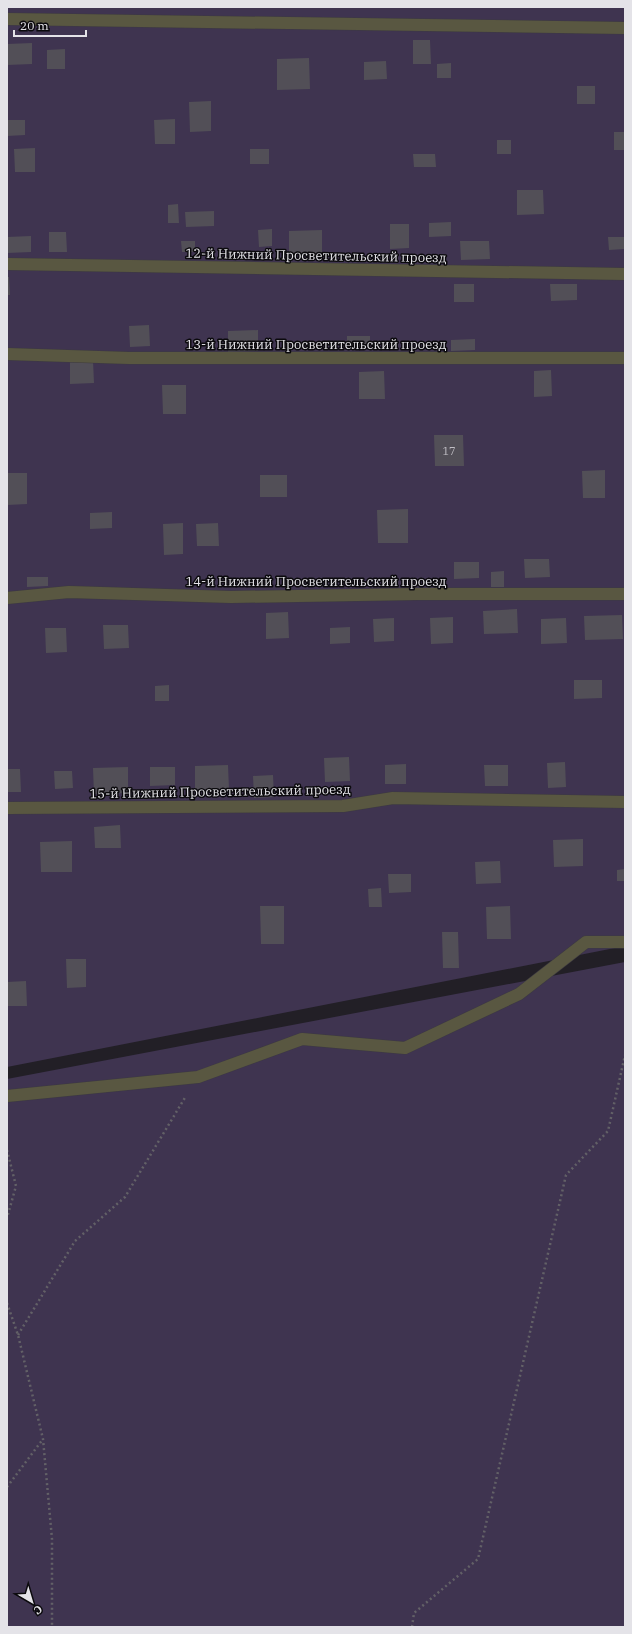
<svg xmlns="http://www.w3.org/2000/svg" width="632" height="1634" font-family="'IBM Plex Serif',serif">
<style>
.green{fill:#3f3450}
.building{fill:#524f57}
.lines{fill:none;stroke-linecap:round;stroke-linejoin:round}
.lane-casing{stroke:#3d3a41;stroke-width:13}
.path{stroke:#636167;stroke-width:2.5;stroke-dasharray:2 3;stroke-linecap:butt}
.lane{stroke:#595741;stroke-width:12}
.labels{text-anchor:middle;stroke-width:3;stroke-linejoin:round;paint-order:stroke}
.number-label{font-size:11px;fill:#c0bec4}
.street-label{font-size:13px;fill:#e4e3e8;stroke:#0b0a0d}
</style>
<rect width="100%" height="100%" fill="#221f26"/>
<path class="green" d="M7,7H625V946L7,1067Z
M625,962V1627H7V1079Z"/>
<path class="building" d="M413,40H430L431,64H413Z
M32,43V64L7,65V44Z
M65,49V69H47V50Z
M309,58L310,89L277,90V59Z
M386,61L387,79L364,80V62Z
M451,63V78H437V64Z
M577,86H595V104H577Z
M211,101V131L190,132L189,102Z
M175,119V144H155L154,120Z
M7,120H25V135L7,136Z
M614,132H625V150H614Z
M497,140H511V154H497Z
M35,148V172H15L14,149Z
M250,149H269V164H250Z
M413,154H435L436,167H414Z
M517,190H543L544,214L517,215Z
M178,204L179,223H168V205Z
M214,211V226L186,227L185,212Z
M451,222V236L429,237V223Z
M390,224H409V248L390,249Z
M272,229V246L259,247L258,230Z
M322,230V253L289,254V231Z
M49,232H66L67,252H49Z
M31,236V252L7,253V237Z
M608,237H624V249L609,250Z
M181,241H195V252H182Z
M460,241H489L490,259L461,260Z
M7,277H9L10,295H7Z
M454,284H474V302H454Z
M550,284H577V300L551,301Z
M149,325L150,346L130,347L129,326Z
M258,330V351L228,352V331Z
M347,336H370V349L347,350Z
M475,339V350L451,351V340Z
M93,360L94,383L70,384V361Z
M551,370L552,396L534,397V371Z
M384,371L385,399H359V372Z
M162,385H186V414H163Z
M434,435H463L464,466H435Z
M605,470V498H583L582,471Z
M7,473H27V504L7,505Z
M260,475H287V497H260Z
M408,509V543H378L377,510Z
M112,512V528L90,529V513Z
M183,523V554L164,555L163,524Z
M218,523L219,546H197L196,524Z
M524,559H549L550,577L525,578Z
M454,562H479V578L454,579Z
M504,571V587H491V572Z
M27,577H48V586L27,587Z
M517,609L518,633L484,634L483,611Z
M288,612L289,638L266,639V613Z
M622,615L623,639L585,640L584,616Z
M453,617V643L431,644L430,618Z
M394,618V641L374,642L373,619Z
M566,618L567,643L541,644V619Z
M103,625H128L129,648L104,649Z
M350,627V643L330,644V628Z
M45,628H66L67,652L46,653Z
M574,680H602V698L574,699Z
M169,685V701H155V686Z
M349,757L350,781L325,782L324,758Z
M565,762L566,787L548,788L547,763Z
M406,764V784H385V765Z
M228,765L229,789L195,790V766Z
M484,765H508V786H485Z
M128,767V793L94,794L93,768Z
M150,767H175V785L150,786Z
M7,769H20L21,792H7Z
M54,771H72L73,788L55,789Z
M273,775L274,797L254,798L253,776Z
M120,825L121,848H95L94,827Z
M583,839V866L554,867L553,840Z
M72,841V872H41L40,842Z
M500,861L501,883L476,884L475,862Z
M625,869V881H617V870Z
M388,874H411V892L389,893Z
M381,888L382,907H369L368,889Z
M260,906H284V944H261Z
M510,906L511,939H487L486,907Z
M442,932H458L459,968H443Z
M66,959H86V987L67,988Z
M26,981L27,1006H7V982Z"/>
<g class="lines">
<defs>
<path id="lane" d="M7,19L625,28
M7,264L625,274
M7,354L129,358H625
M7,598L69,592L231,597L418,594H625
M7,808L343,806L393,798L625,802
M7,1096L198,1077L302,1039L405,1048L519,994L586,942H625"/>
</defs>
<use href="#lane" class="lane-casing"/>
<path class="path" d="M7,1150L16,1186L7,1218
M7,1303L18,1335L43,1439L52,1539V1627
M18,1335L75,1241L125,1197L186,1096
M7,1487L43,1439
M412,1627L414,1613L478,1559L566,1175L608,1131L625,1055"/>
<use href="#lane" class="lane"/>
</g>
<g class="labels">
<g class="number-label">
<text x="449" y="455">17</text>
</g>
<g class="street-label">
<text transform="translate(316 255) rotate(1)" y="5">12-й Нижний Просветительский проезд</text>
<text x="316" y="349">13-й Нижний Просветительский проезд</text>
<text x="316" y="586">14-й Нижний Просветительский проезд</text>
<text transform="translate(220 791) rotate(-1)" y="5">15-й Нижний Просветительский проезд</text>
</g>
</g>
<rect width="632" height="1634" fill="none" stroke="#e4e3e8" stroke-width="16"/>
<g transform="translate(32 1602) rotate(142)" stroke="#0b0a0d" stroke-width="3" paint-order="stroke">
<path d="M0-3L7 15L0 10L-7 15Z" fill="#e4e3e8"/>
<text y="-6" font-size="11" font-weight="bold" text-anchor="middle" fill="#e4e3e8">С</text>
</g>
<path d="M14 30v6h72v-6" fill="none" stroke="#e4e3e8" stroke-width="2"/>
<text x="20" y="30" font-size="12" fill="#e4e3e8" stroke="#0b0a0d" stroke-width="3" paint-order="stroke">20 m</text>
</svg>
